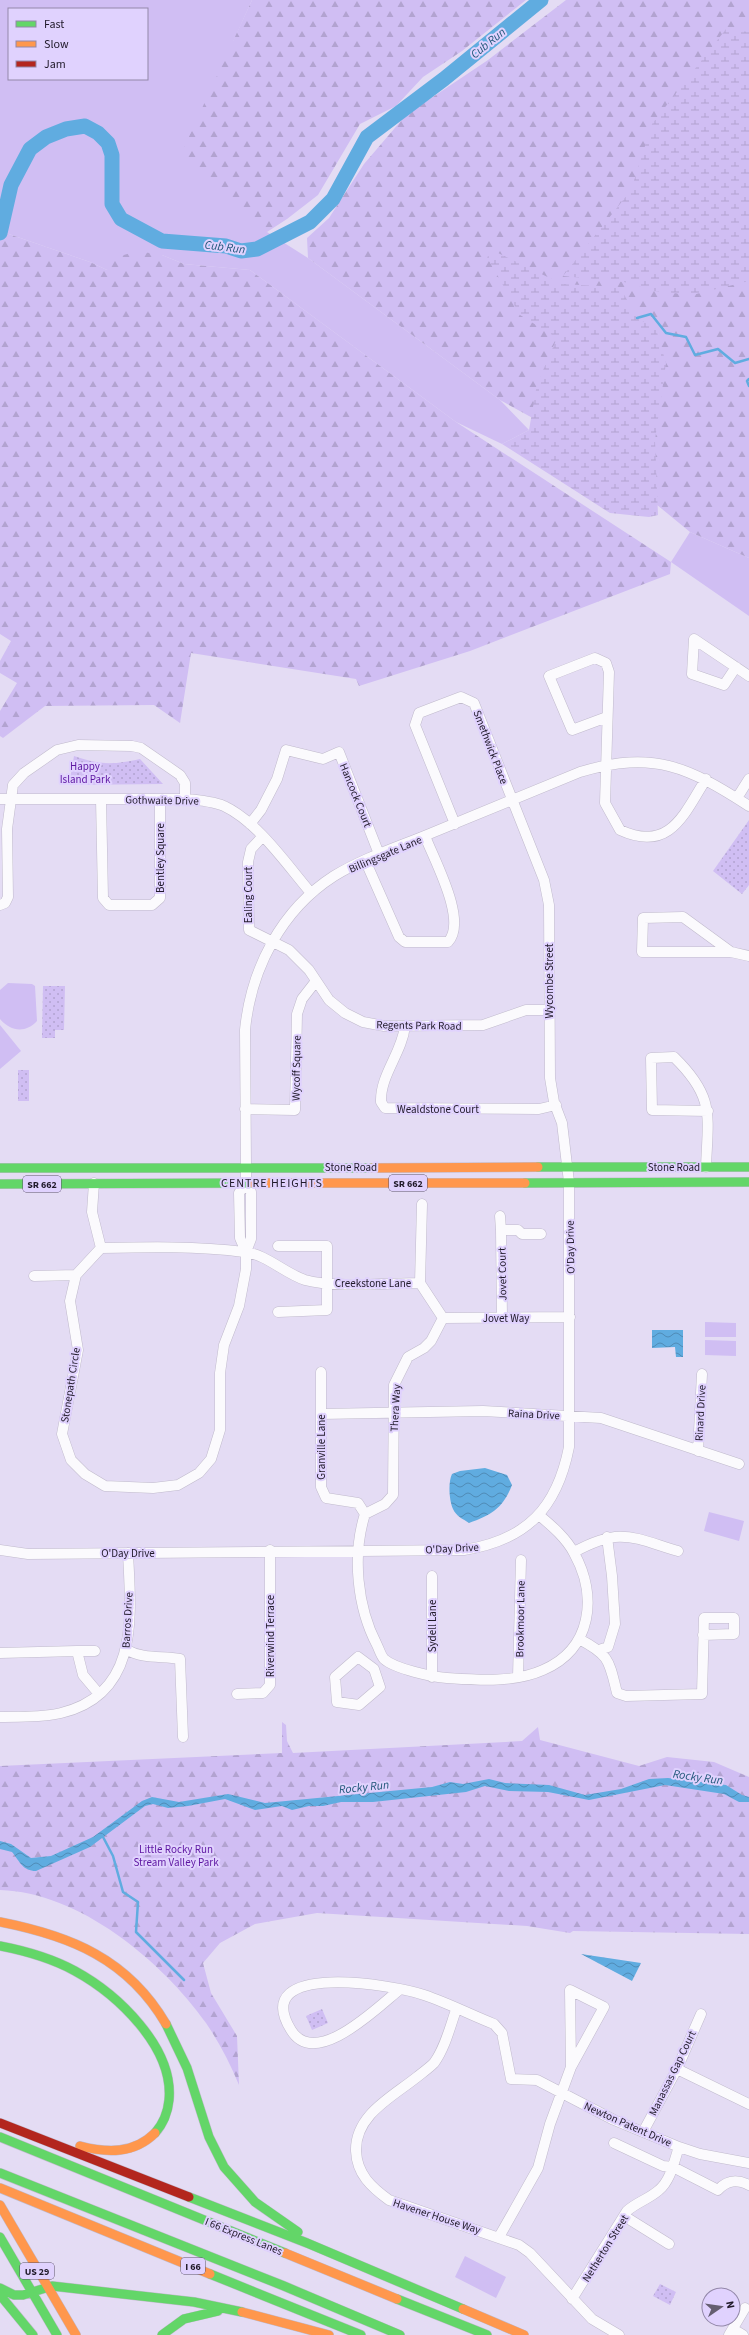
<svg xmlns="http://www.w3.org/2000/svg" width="749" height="2335" font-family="'Source Sans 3',sans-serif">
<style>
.grass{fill:#d0bef3;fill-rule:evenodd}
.forest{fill:url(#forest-firs)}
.wetland{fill:url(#wetland-marsh)}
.park{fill:url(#park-dots)}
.water{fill:url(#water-waves)}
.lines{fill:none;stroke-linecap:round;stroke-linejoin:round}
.stream{stroke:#60ace0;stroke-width:2.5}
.river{stroke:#60ace0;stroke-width:15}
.street-casing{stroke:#c0bacc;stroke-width:11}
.fast-casing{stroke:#c0bacc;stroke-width:10}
.slow-casing{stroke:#c0bacc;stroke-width:10}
.jam-casing{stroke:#c0bacc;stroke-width:10}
.street{stroke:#fbfafd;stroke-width:10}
.fast{stroke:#63d668;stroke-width:9}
.slow{stroke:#ff974d;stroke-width:9}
.jam{stroke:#b3261e;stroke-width:9}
.labels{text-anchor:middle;stroke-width:4;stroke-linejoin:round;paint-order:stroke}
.shield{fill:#e0d2fe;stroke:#5a516a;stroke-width:1}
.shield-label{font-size:10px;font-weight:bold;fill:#201a2a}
.street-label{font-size:11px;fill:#201a2a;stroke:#e0d2fe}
.park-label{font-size:11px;fill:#5e17a2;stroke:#e0d2fe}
.water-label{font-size:12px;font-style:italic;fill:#22587a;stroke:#e0d2fe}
.neighbourhood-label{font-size:12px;letter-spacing:1px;fill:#201a2a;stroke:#e0d2fe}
</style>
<defs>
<pattern id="forest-firs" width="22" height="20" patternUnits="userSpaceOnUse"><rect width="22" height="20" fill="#d0bef3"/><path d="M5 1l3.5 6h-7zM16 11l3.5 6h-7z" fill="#b2a3d0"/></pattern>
<pattern id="wetland-marsh" width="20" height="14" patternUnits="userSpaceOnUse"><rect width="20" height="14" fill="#d0bef3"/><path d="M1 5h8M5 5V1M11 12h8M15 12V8" fill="none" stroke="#b2a3d0"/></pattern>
<pattern id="park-dots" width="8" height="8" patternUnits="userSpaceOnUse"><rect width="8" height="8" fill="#d0bef3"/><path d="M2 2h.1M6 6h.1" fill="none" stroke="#b2a3d0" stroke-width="1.8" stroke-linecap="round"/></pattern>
<pattern id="water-waves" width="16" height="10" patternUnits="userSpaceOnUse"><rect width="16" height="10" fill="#60ace0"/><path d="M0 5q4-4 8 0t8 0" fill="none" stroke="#4f8bb6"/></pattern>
</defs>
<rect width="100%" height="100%" fill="#e4dcf4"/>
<path class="grass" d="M0,0H252L233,42L267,232L308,258L500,400L529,430L502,444L456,422L250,270L184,264L162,255L107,270L90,262L0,231ZM9,9H147V79H9Z
M690,532L749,558V616L671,562Z
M8,983L32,984L35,986L37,1021C26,1033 11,1032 0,1019V990Z
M0,1025L21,1051L0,1069Z
M705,1322L736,1323V1337H705Z
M705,1340L736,1341V1356L705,1355Z
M709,1512L744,1521L739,1541L704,1531Z
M465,2256L506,2277L496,2298L455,2277Z"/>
<path class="forest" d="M252,0H526L462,51L423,77L396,106L360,124L318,195L287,219L267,232L179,158Z
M566,0H749V558L690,532L589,449L500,400L308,258L307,238L329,218L364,164L406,115L488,60Z
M0,231L90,262L107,270L114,258L137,251L162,255L184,264L250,270L456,422L671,562L670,574L470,651L359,686L356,679L191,653L180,723L154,705L45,706L3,738L0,736V711L17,683L0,673V661L11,641L0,634Z
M282,1722L286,1725L287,1741L293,1753L522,1741L538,1727L540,1740L639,1766L667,1757L714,1762L749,1777V1934L573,1931L570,1933L527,1926L317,1913L255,1924L220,1943L203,1963L211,1993L237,2036L239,2085C230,2063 219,2042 206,2023C162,1961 79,1892 0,1890V1766L282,1753Z"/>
<path class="wetland" d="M726,29L749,32V281L692,295L654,291L624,282L563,276L631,190L652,124Z
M496,252L562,284L620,287L637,318L656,329L666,363L655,440L658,515L649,517L610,513L502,444L529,430L537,384L557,338L520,315L487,257Z"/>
<path class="park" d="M74,756C101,765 113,765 140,759L163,784L69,785Z
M749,820V885L742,894L713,871Z
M43,986H65L64,1030H55V1038H42Z
M18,1070H29V1101H18Z
M322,2009L328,2023L312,2030L306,2016Z
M660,2284L676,2292L670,2305L653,2296Z"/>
<path class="water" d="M652,1330H683V1357H676L675,1347L652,1348Z
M485,1468L507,1475L512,1485C503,1508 492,1515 469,1523C463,1519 456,1516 453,1509C449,1500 448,1482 452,1474L460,1471Z
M668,1778L726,1785L742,1795L749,1797V1802H739L724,1794L665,1785L589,1800L548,1792L509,1791L485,1786L466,1792L373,1802H341L323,1806H309L292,1810L282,1806L255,1810L225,1799L188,1806L168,1808L153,1804L145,1806L90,1847L36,1871C23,1871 20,1862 12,1852L0,1849V1841L11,1844L31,1858L51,1856L93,1837L142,1801L152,1797L179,1802L228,1794L265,1803L432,1787L450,1782L463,1784L489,1779L505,1783L549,1785L585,1795L621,1789L649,1779Z
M581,1954L641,1963L632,1981Z"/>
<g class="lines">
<path class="stream" d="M637,318L651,314L666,333L686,337L695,355L718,349L735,363L749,359
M749,379L747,381L749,386
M102,1835L113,1856L123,1892L138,1902L136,1932L184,1980"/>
<path class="river" d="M0,233L11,185L30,149L46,137L66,129L85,126L98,133L108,143L112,155V204L121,219L162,241L226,246L241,251L257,249L310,222L333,199L367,137L444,79L541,0"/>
<defs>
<path id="street" d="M736,667L724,685L692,674L694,639L749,676
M607,717L572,730L549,676L595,658L606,663L609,672L605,803L620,830C670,853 684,814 706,779
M737,798L749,779
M0,799H185C198,800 212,801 224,806C258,822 287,865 311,893
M101,799L103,898L109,905H152L160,898V799
M250,824L261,810L277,779L286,750L323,759L339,752L379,854
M262,837L251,849L248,862L249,930L289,950L309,970L329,1000L345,1013L363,1022L384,1026L483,1025L526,1010H549
M365,860L399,937L405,942H448C468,921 434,860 425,836
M0,905L5,903L8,897L7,829L13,785L24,773L57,750L78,745L132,746L141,748L180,775L185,783V799
M731,952L683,917L643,918L642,952H731L749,956
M405,1026C402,1053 380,1075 381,1102L385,1108L539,1109L556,1105
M245,1109L295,1110L297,1014L302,999L316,981
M706,1167C708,1115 715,1097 674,1057L651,1058L652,1110L708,1111
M94,1183L92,1212L101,1248
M246,1183L239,1193L240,1238L246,1252V1269L239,1306L224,1345L220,1373V1430L211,1459L199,1473L178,1485L153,1488L105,1486L85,1474L71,1460L62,1434L78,1350L70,1301L76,1275L101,1248C148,1247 197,1246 244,1252C266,1254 284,1273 305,1280C333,1288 389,1283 420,1283
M422,1204L420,1283L443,1318
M500,1216L501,1230H518L522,1234H541
M501,1230L502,1318
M278,1246H327V1310L278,1312
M246,1252L251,1239V1192L246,1183V1167L245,1030C251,969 281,910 334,876C365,857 401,846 434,832C483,812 532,792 580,772C654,750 688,767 749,806
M34,1276L76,1275
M443,1318L431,1341L424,1348L408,1357L394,1385L393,1495L385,1504L365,1514C352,1555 357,1607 377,1645C379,1649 381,1656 384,1659C395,1669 433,1677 447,1678C478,1680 514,1683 543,1670C592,1649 598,1596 574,1553C566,1538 552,1526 540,1516
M443,1318L570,1317
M321,1372V1487L326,1498L358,1503L365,1514
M321,1414L483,1411L601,1418L739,1464
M698,1451L702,1374
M0,1550L28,1554L464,1550C527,1540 557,1508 569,1447V1182L562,1123L554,1102L550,1078L549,905L544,880L474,703L461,697L419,713L415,725L455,824
M574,1552C620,1527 631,1537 678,1551
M579,1639C610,1655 609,1661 617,1693L626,1696L702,1694L704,1618H734V1634L703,1635
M127,1650C143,1659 161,1656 180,1659L183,1737
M599,1650L608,1647L615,1624L612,1576L607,1537
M77,1651H95
M0,1653L77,1651L83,1675L99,1694
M358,1657L374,1669L380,1687L359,1705L337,1702L335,1677Z
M432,1677V1576
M518,1677L521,1560
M237,1694L263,1693L270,1685V1550
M0,1717C20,1716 42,1718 61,1713C140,1694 131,1616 128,1553
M399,1990C378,2007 315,2070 291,2030C248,1960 395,1985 424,1995C448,2003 471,2015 494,2024L502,2033L511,2079L537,2080L614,2120L679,2147L700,2154L749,2163
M456,2010C450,2027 445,2048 434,2063C429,2068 422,2073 417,2077C392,2097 355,2115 356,2151C357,2174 371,2187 389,2200L519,2245L530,2253L592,2319L619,2335
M677,2069L749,2104
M643,2132L677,2069L701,2014
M614,2143L663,2166L673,2167L718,2190C727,2180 737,2179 749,2185
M624,2216L669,2244
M499,2237L538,2168L550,2124L571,2067L604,2007L570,1990L571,2067
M572,2299L627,2211C637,2202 649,2199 659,2190C671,2180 674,2161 679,2147
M733,2329L743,2335
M729,2335L745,2308"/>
<path id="fast" d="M538,1167H749
M0,1168H372
M525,1183L749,1182
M0,1184L253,1183
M0,1946C26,1951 51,1958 75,1971C117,1994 174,2047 169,2100C168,2111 163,2124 155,2133
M166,2024L187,2068L209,2137L224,2167L255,2202L298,2232
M0,2137L285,2253
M0,2173L284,2286L400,2335
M189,2197L307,2243L463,2309
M0,2237L57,2335
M210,2274L361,2335
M0,2288L14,2295H23L52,2286L194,2302L242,2312
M0,2295L33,2335
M397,2299L487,2335
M162,2335L184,2319L218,2311"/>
<path id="slow" d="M372,1168L538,1167
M253,1183H525
M0,1922C71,1936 128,1959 166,2024
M80,2146C107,2153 134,2154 155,2133
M0,2188L210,2274
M0,2205L76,2335
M285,2253L397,2299
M463,2309L524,2335
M242,2312L329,2335"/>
<path id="jam" d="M0,2123L189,2197"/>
</defs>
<use href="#street" class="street-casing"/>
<use href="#fast" class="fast-casing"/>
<use href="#slow" class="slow-casing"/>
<use href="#jam" class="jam-casing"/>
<use href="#street" class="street"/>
<use href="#fast" class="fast"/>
<use href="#slow" class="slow"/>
<use href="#jam" class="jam"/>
</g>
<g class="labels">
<g class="shield">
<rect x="389" y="1175" width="38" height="16" rx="3"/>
<rect x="23" y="1176" width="38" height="16" rx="3"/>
<rect x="181" y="2258" width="24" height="16" rx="3"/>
<rect x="20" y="2263" width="34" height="16" rx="3"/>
</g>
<g class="shield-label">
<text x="408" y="1187">SR 662</text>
<text x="42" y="1188">SR 662</text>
<text x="193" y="2270">I 66</text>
<text x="37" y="2275">US 29</text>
</g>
<g class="street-label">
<text transform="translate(491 747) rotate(69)" y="4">Smethwick Place</text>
<text transform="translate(356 795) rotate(68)" y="4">Hancock Court</text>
<text transform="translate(162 800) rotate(1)" y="4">Gothwaite Drive</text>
<text transform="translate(385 854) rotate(-23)" y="4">Billingsgate Lane</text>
<text transform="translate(160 858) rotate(-90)" y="4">Bentley Square</text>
<text transform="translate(248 895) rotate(-90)" y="4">Ealing Court</text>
<text transform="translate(549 981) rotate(-90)" y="4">Wycombe Street</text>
<text transform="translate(419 1025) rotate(1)" y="4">Regents Park Road</text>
<text transform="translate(296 1068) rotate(-89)" y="4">Wycoff Square</text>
<text x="438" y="1113">Wealdstone Court</text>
<text x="351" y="1171">Stone Road</text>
<text x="674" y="1171">Stone Road</text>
<text transform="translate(570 1247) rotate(-91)" y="4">O'Day Drive</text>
<text transform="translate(502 1274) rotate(-91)" y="4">Jovet Court</text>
<text x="373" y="1287">Creekstone Lane</text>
<text x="506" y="1322">Jovet Way</text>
<text transform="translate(70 1385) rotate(-81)" y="4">Stonepath Circle</text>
<text transform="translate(395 1408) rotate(-87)" y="4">Thera Way</text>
<text transform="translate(700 1413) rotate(-87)" y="4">Rinard Drive</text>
<text transform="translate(534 1414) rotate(3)" y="4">Raina Drive</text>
<text transform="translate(321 1447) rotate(-90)" y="4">Granville Lane</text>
<text transform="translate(452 1548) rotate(-3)" y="4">O'Day Drive</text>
<text x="128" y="1557">O'Day Drive</text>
<text transform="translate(520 1619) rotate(-89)" y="4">Brookmoor Lane</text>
<text transform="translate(127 1620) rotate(-87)" y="4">Barros Drive</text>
<text transform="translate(432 1626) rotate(-90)" y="4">Sydell Lane</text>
<text transform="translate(270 1636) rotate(-90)" y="4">Riverwind Terrace</text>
<text transform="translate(672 2073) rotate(-64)" y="4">Manassas Gap Court</text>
<text transform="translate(628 2124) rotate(24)" y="4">Newton Patent Drive</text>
<text transform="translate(437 2216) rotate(18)" y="4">Havener House Way</text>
<text transform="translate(244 2236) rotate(22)" y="4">I 66 Express Lanes</text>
<text transform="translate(605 2248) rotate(-58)" y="4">Netherton Street</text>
</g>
<g class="park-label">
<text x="85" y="770">Happy<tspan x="85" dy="13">Island Park</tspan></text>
<text x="176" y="1853">Little Rocky Run<tspan x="176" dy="13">Stream Valley Park</tspan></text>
</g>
<g class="water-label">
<text transform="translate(488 43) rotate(-39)" y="4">Cub Run</text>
<text transform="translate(225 247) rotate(7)" y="4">Cub Run</text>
<text transform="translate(698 1777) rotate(8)" y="4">Rocky Run</text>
<text transform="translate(364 1787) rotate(-6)" y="4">Rocky Run</text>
</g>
<g class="neighbourhood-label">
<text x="272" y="1187">CENTRE HEIGHTS</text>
</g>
</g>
<rect x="8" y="8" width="140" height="72" fill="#e0d2fe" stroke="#9388a9"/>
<rect x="16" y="21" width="20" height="6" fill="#63d668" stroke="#9388a9"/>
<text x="44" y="28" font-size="12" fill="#201a2a">Fast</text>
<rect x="16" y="41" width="20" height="6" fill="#ff974d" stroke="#9388a9"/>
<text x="44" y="48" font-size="12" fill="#201a2a">Slow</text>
<rect x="16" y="61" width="20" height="6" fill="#b3261e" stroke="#9388a9"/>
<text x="44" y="68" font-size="12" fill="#201a2a">Jam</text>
<g transform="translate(721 2307) rotate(77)"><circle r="19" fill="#e0d2fe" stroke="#9388a9"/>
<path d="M0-3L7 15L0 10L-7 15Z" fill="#655e71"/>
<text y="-6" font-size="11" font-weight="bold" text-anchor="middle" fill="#201a2a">N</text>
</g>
</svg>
